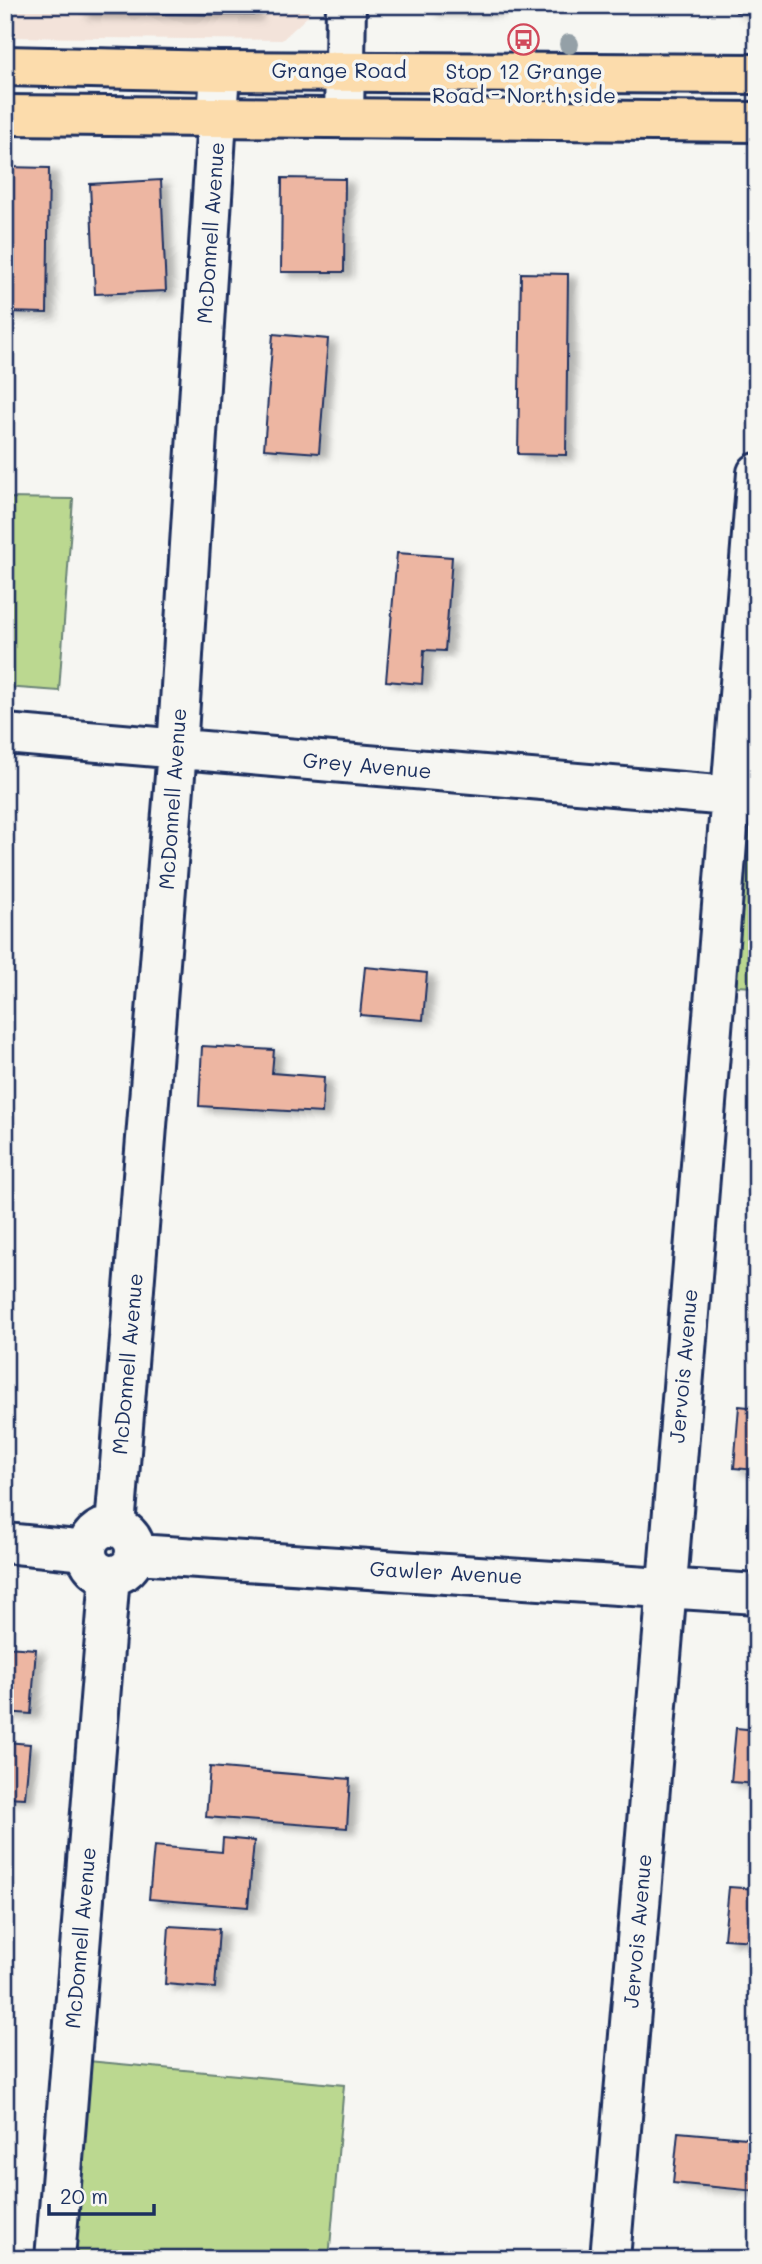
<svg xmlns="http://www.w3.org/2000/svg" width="762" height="2264" font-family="Mali,sans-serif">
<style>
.built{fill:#f3e3da}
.green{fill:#bbd890;stroke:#6b8477;stroke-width:2}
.building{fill:#edb6a2;stroke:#1b2f5e;stroke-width:2;filter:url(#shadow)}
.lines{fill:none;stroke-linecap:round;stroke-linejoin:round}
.minor-casing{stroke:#1b2f5e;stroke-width:44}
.major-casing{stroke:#1b2f5e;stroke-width:44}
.minor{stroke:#f6f6f2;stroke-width:38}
.major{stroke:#fcdcac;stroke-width:38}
.tree{fill:#94a0a7}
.labels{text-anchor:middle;stroke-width:7;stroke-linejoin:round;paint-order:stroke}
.street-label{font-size:21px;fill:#1b2f5e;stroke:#f6f6f2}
.poi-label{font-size:21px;fill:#1b2f5e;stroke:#f6f6f2}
</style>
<defs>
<filter id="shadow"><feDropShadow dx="8" dy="4.5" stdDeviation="3.5" flood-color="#0004"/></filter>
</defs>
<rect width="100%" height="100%" fill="#f6f6f2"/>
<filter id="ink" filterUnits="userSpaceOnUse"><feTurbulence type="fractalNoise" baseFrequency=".0143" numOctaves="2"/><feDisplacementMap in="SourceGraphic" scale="14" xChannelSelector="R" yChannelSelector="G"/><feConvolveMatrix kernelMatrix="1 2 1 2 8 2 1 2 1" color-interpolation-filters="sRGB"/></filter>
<g filter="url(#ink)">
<path class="built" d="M5,5H308V16L282,40L5,37Z"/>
<path class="green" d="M5,498L73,499L59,691L5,687Z
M757,745V987L735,986Z
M88,2061L344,2085L329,2259H72Z"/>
<path class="building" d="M80,5H254V15L80,13Z
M430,5H496V10H430Z
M736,5H757V14L736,12Z
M5,167L49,168L47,313L5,312Z
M282,178L345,179L344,272H281Z
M161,180L166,291L95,294L90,184Z
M521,273L568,274L566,455L518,454Z
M273,334L328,339L319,453L264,449Z
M397,553L452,557L445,651L424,650L422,684L386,681Z
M365,967L427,973L423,1020L360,1015Z
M202,1046L274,1050L272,1073L324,1077L322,1113L199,1106Z
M739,1406L757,1408V1470L734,1468Z
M750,1501H757V1536L747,1535Z
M5,1647L36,1649L31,1714L5,1712Z
M736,1728L757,1730V1784L731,1782Z
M5,1742L30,1744L25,1798L5,1797Z
M210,1767L350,1779L347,1828L206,1817Z
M223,1838L254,1841L248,1907L149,1899L154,1846L222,1852Z
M729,1887L757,1889V1941L724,1939Z
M169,1926L219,1929L215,1988L165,1984Z
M678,2132L757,2139L756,2191L673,2183Z"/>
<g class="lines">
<defs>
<path id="minor" d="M344,118L346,5
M5,734L729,796
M87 1551a24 24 0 1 1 48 0a24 24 0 1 1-48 0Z
M115,1527L177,750L220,71
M5,1543L87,1551
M136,1554L757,1594
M55,2259L110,1575
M610,2259L664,1622L757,473"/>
<path id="major" d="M5,66L220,71L757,74
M5,115L757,122"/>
</defs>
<use href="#minor" class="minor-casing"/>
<use href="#major" class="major-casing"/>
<use href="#minor" class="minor"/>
<use href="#major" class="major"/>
</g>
<circle class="tree" cx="569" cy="44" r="10"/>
</g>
<defs>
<symbol id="bus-ring" viewBox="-11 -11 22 22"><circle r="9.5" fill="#f6f6f2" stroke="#d1495b" stroke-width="1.5"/><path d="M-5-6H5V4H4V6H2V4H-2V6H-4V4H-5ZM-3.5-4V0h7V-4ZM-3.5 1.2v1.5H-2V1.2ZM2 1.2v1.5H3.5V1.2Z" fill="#d1495b"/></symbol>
</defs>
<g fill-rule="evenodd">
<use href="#bus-ring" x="506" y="22" width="35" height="35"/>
</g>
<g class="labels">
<g class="street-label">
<text x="339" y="78">Grange Road</text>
<text transform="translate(211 233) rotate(-86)" y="7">McDonnell Avenue</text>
<text transform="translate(367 766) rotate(5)" y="7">Grey Avenue</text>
<text transform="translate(173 799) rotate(-86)" y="7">McDonnell Avenue</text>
<text transform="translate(128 1364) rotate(-85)" y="7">McDonnell Avenue</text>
<text transform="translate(684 1366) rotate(-85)" y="7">Jervois Avenue</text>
<text transform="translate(446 1573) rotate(3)" y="7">Gawler Avenue</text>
<text transform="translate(638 1931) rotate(-85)" y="7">Jervois Avenue</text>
<text transform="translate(81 1938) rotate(-85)" y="7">McDonnell Avenue</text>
</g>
<g class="poi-label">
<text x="524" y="79">Stop 12 Grange<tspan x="524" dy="24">Road - North side</tspan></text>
</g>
</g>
<rect width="762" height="2264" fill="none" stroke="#f6f6f2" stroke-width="28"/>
<rect x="14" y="14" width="734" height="2236" fill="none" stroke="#1b2f5e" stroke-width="2.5" filter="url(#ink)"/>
<path d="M49 2204v10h105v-10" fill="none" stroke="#1b2f5e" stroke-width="3.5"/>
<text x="60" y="2204" font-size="21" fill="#1b2f5e" stroke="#f6f6f2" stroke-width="5" paint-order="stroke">20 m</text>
</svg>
